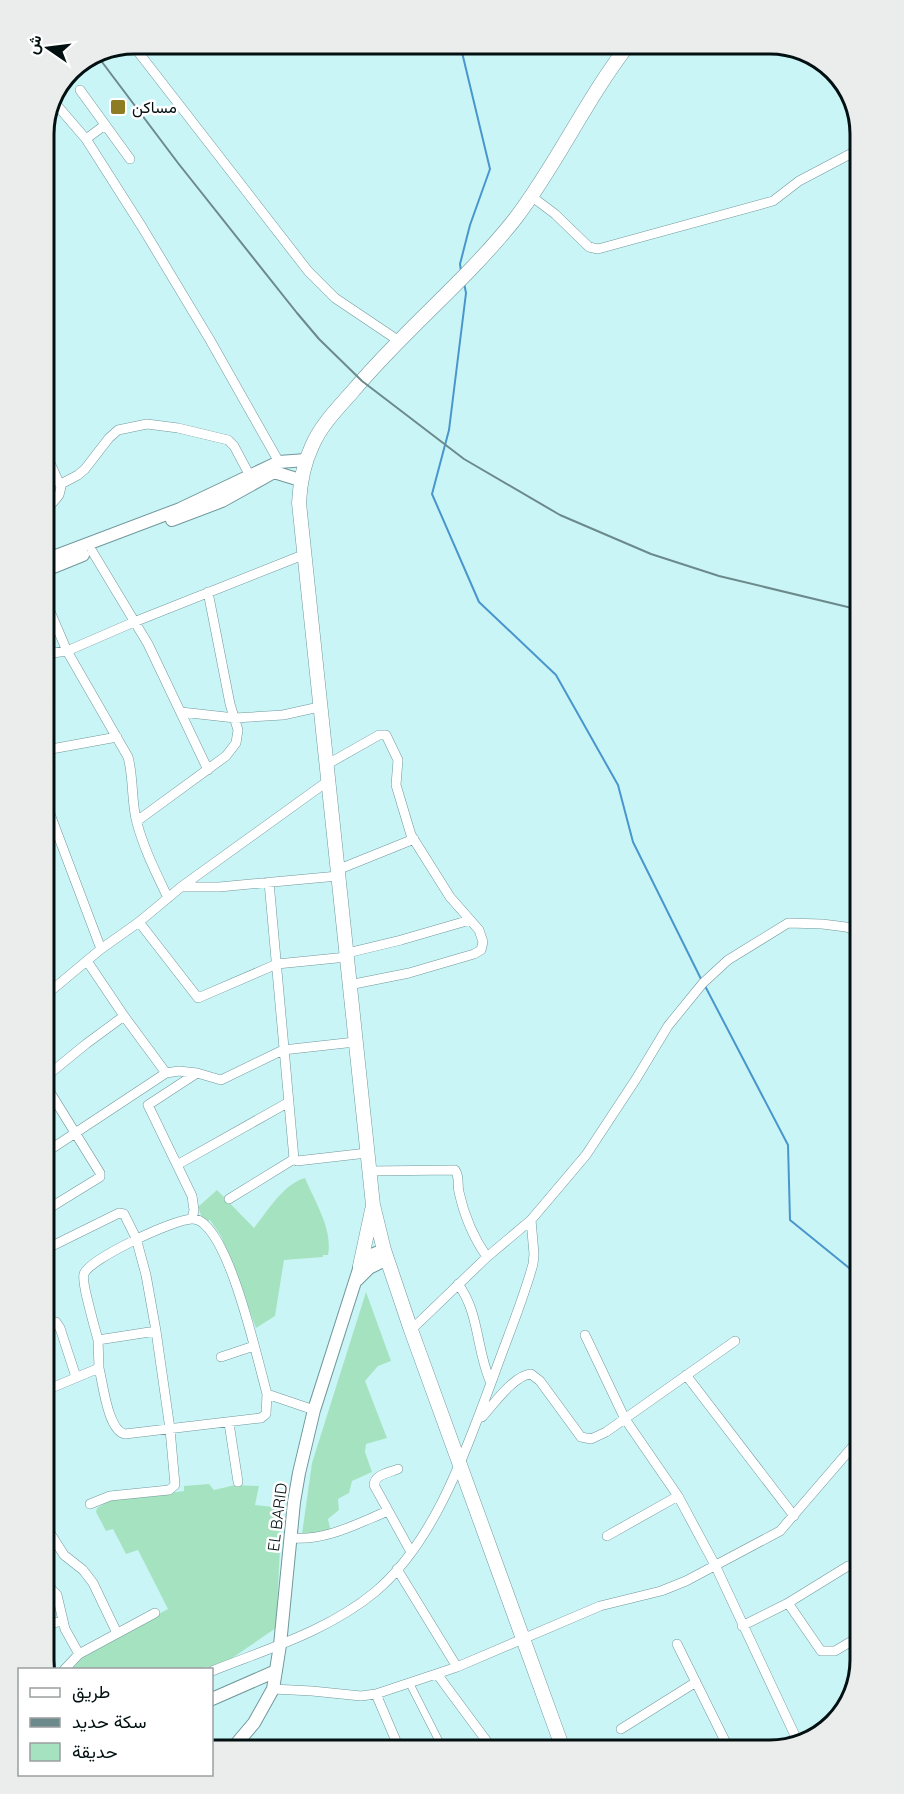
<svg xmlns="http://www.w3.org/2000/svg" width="904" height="1794" font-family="Quicksand,Vazirmatn,sans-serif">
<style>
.green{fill:#a5e3c0}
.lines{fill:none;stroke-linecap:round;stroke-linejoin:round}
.stream{stroke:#4996cd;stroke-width:2}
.pedestrian-casing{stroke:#70989b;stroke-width:8}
.minor-casing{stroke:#70989b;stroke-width:10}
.tertiary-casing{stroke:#70989b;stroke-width:14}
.secondary-casing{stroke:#70989b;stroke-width:15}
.pedestrian{stroke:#fff;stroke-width:7}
.minor{stroke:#fff;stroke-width:9}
.tertiary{stroke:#fff;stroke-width:12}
.secondary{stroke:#fff;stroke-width:14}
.rail{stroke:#6c898b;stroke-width:2}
.poi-dot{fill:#8e7c22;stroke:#fff;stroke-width:2}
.labels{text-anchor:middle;stroke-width:5;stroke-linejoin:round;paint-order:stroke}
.poi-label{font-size:16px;fill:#021011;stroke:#fff;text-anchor:start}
.street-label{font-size:16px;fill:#021011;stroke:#fff}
.rim{fill:none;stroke:#021011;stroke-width:3}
</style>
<rect width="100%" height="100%" fill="#caf5f7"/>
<path class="green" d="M305,1178C315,1202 333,1229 328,1255H323V1257L284,1260L275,1316L256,1328L221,1236L210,1220L204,1223L198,1207L217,1190L254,1228C267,1212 283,1184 305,1178Z
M366,1292L391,1361L378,1366L365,1381L387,1438L366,1444L365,1452L372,1472L352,1481L349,1493L338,1499L339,1510L328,1519L331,1532L302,1534L312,1463Z
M209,1484L214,1490L235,1485L259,1486L255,1505L282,1508L276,1628L225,1663L198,1669L71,1670L90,1650L168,1609L138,1550L126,1554L113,1529L106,1531L96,1512L97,1508L116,1497H140L184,1491V1486Z"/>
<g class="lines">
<path class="stream" d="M460,44L490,169L470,225L460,264L461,271
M464,283L466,293L449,430L432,494L479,602L556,675L618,785L633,842L701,979
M704,984L788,1145L790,1220L859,1276"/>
<defs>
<path id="pedestrian" d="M410,1684L442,1747"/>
<path id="minor" d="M132,44L308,271L335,298L399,341
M80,90L130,159
M55,103L86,139L142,227L210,340L279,462
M86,139L105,125
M531,196L555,214L589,247L598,249L773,201L799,181L854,152
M45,452L61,487L59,495L45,512
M61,484L78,475L85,469L109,438L118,430L147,424L178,428L228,440L234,446L250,476
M92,551L148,644L208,770
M46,602L67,651L128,757C134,779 131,802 137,823C144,849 156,873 168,898
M46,654L67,651L134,622L303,555
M181,712L235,718L283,715L319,707
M46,750L117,737
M326,765L379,735H386L398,760L396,785L411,835L450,897L479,930L483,942L481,950L474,954L409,973L349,985
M47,806L101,949
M137,821L226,756L236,743L238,730L230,704L208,592
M337,870L414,839
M269,882L294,1159
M181,887H219L338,876
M139,922L198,998L277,964L347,957
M347,953L401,940L470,920
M87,961L124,1016L166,1073
M47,994L101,949L139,922L181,887L328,781
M48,1075L86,1044L124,1016
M48,1089L100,1173V1177L48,1209
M48,1151L166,1073L179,1071L197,1073L221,1080L283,1050L355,1042
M177,1165L289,1102
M368,1171L455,1170C460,1177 457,1184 459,1192C464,1215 473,1237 487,1257
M229,1199L294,1159L297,1161L367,1153
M192,1219L194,1210L192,1196L148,1105L197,1073
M48,1248L119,1213L124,1214L136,1238L146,1275L156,1331L98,1340L99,1368L49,1389
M458,1284C480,1313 476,1351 491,1383
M49,1322H56L60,1328L76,1377
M411,1330L487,1257L531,1220
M585,1335L625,1419L678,1496L715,1565L799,1744
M98,1340C95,1328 81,1281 84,1274C89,1259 174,1219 192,1219C197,1219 201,1221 204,1224C233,1249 256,1354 267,1394L314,1410
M221,1357L254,1346
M99,1368C103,1384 108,1431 125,1434L261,1418L266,1414L267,1394
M686,1375L794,1516
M482,1417C493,1405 514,1375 531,1374L540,1381L581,1437L591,1439L606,1432L735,1341
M229,1423L238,1482
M398,1469C389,1473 375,1474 374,1485L411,1552
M90,1504L110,1496L169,1490L175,1485L170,1429L156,1331
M50,1533L64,1555L83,1570L93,1583L117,1633
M607,1536L678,1496
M291,1538C326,1541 356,1524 388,1511
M397,1569L457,1667
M50,1588L57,1595L65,1629L79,1654
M788,1603L821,1651H835L860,1636
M50,1624L62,1621
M742,1626L788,1603L848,1566
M677,1644L727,1745
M64,1670L79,1654L155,1613
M212,1671C267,1649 328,1631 375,1592C436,1541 467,1447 494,1375C507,1338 523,1301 533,1264L534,1254L531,1220L586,1155L636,1079L668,1026L703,983L728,960L788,923L822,924L846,927L857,931
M437,1674L491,1747
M273,1689L312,1691L361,1696L376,1694L457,1667L600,1606L661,1591L686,1581L780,1531L860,1438
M376,1694L399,1748
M621,1729L696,1682"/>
<path id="tertiary" d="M172,520L222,501L274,472L300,480
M45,560L180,509L279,462L306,460
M46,570L83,555
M357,1280L369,1268L387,1259
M212,1699L276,1671
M232,1749L254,1723L273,1689L280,1645L294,1502L299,1473L314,1410L360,1266L371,1255L384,1250"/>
<path id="secondary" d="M360,1266L372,1210
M562,1746L411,1330L384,1250L373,1205L299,503C300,483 303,465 312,446C321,425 338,408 353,391C403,331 466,281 515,219C557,164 586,99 629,44"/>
</defs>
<use href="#pedestrian" class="pedestrian-casing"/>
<use href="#minor" class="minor-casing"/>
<use href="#tertiary" class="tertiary-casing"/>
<use href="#secondary" class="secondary-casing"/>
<use href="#pedestrian" class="pedestrian"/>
<use href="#minor" class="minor"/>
<use href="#tertiary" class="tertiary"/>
<use href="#secondary" class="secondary"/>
<path class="rail" d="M99,58L178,163L297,313L319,339L362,381L464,459L560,515L651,554L719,576L856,609"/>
</g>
<rect class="poi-dot" x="110" y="99" width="16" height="16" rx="3"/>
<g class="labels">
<g class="poi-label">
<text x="132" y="113">مساكن</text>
</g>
<g class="street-label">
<text transform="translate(277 1517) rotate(-83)" y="6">EL BARID</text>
</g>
</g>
<path d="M0 0H904V1794H0ZM134 54H770A80 80 0 0 1 850 134V1660A80 80 0 0 1 770 1740H134A80 80 0 0 1 54 1660V134A80 80 0 0 1 134 54Z" fill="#ebecec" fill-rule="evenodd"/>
<path class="rim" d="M134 54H770A80 80 0 0 1 850 134V1660A80 80 0 0 1 770 1740H134A80 80 0 0 1 54 1660V134A80 80 0 0 1 134 54Z"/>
<rect x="18" y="1668" width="195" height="108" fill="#ffffff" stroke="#9a9fa0" stroke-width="1.5"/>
<rect x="30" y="1688" width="30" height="9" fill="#ffffff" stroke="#9a9fa0" stroke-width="1.5"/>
<text x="72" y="1698" font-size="18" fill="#021011">طريق</text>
<rect x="30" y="1718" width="30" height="9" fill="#6c898b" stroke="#9a9fa0" stroke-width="1.5"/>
<text x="72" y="1728" font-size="18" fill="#021011">سكة حديد</text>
<rect x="30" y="1743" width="30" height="18" fill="#a5e3c0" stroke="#9a9fa0" stroke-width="1.5"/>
<text x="72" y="1758" font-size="18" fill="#021011">حديقة</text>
<g transform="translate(48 48) rotate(284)" stroke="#ffffff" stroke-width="4.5" paint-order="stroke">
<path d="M0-4.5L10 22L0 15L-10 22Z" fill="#021011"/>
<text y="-9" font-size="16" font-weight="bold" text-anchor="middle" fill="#021011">ش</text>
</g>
</svg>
